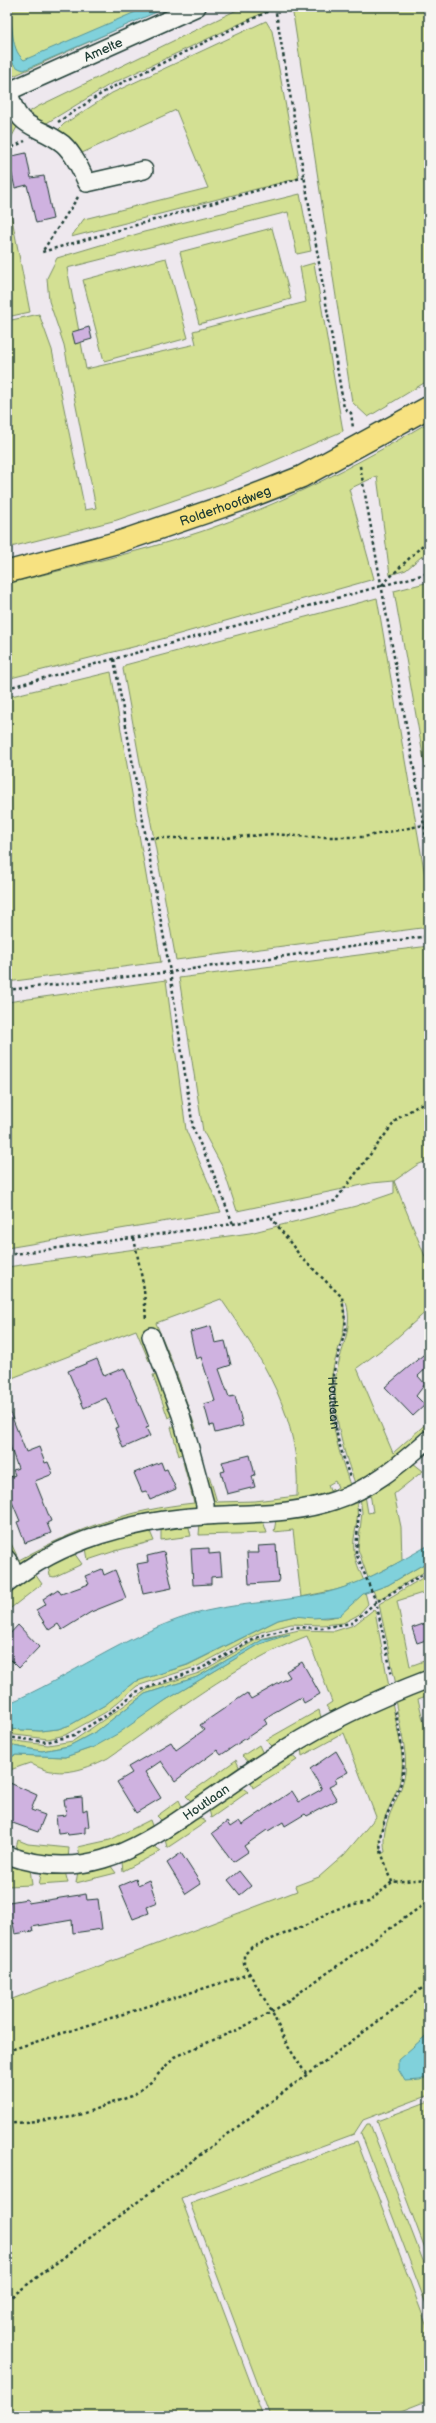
<svg xmlns="http://www.w3.org/2000/svg" width="436" height="2423" font-family="'Balsamiq Sans',sans-serif">
<style>
.green{fill:#d3e093;stroke:#798e64}
.water{fill:#80d1db;stroke:#599698}
.building{fill:#cfb2e0;stroke:#1f3d34}
.lines{fill:none;stroke-linecap:round;stroke-linejoin:round}
.minor-casing{stroke:#1f3d34;stroke-width:20}
.major-casing{stroke:#1f3d34;stroke-width:24}
.path{stroke:#1f3d34;stroke-width:2.5;stroke-dasharray:3 3;stroke-linecap:butt}
.minor{stroke:#f6f6f2;stroke-width:17}
.major{stroke:#f7e281;stroke-width:21}
.labels{text-anchor:middle;stroke-width:4;stroke-linejoin:round;paint-order:stroke}
.street-label{font-size:13px;fill:#1f3d34;stroke:#f6f6f2}
</style>
<rect width="100%" height="100%" fill="#eee8ee"/>
<filter id="ink" filterUnits="userSpaceOnUse"><feTurbulence type="fractalNoise" baseFrequency=".025" numOctaves="2"/><feDisplacementMap in="SourceGraphic" scale="8" xChannelSelector="R" yChannelSelector="G"/><feConvolveMatrix kernelMatrix="1 2 1 2 8 2 1 2 1" color-interpolation-filters="sRGB"/></filter>
<g filter="url(#ink)">
<path class="green" d="M7,7H166L7,79Z
M243,7H268L269,10L109,85L45,124L29,112L37,107Z
M292,7H429V380L368,417L352,402Z
M266,21L272,31L299,178L71,237L84,219L208,188L176,110L82,153L57,131L64,124L112,93Z
M7,114L17,127L10,140L7,142Z
M300,194L311,251L297,254L288,212L67,268L86,369L196,344L193,331L306,302L300,267L314,263L343,431L221,484L117,520L7,548V321L39,314L52,350L85,510L96,508L64,345L49,301L47,278L57,258L144,232Z
M8,198L30,312L7,317V199Z
M272,228L291,299L199,324L180,252Z
M166,258L188,338L104,361L83,280Z
M429,422V550L406,570L390,575L377,476L349,489L374,579L137,646L7,679V584C71,567 137,553 200,532C280,505 357,465 429,422Z
M429,582V789L394,591Z
M377,598L429,899V927L176,960L123,669L125,665Z
M111,672L161,962L7,982V697Z
M429,946V1160L417,1165L394,1181L429,1266V1309L392,1342L357,1368L393,1453L429,1421V1432L356,1486C344,1453 334,1421 335,1385C336,1356 355,1331 346,1302L343,1303C350,1330 334,1352 332,1377C327,1415 339,1453 351,1488L337,1494L335,1489L338,1487L335,1481L328,1485L330,1491L333,1489L335,1494L302,1503L216,1508L213,1505L204,1479L209,1475L217,1502L255,1501L297,1496C301,1416 264,1362 221,1299L156,1323L173,1364H167L152,1328L144,1331L154,1357L149,1361L136,1330L7,1380V1267L250,1233L356,1206L394,1193V1181L372,1183L237,1211L223,1168L203,1131L179,978Z
M166,980L186,1130L221,1212L7,1248V1002Z
M176,1372L196,1429L189,1428L171,1376Z
M160,1373L175,1413L168,1418L153,1375Z
M171,1427H178L186,1450L179,1456Z
M190,1461L199,1504L193,1510L22,1566L13,1562L7,1550V1535L19,1560C77,1528 128,1510 194,1503L183,1462Z
M413,1463L423,1471L394,1494L401,1527L402,1561L368,1578L358,1549L362,1512L360,1497L365,1495L368,1513L373,1512L370,1493Z
M355,1499C360,1514 356,1524 354,1539C352,1554 358,1567 364,1581L336,1590L301,1597L293,1530L274,1532L276,1520Z
M263,1521L267,1533L199,1535L200,1523Z
M188,1523L191,1536L161,1540V1527Z
M149,1529L154,1541L115,1551L88,1560L86,1548Z
M74,1553L82,1564L54,1577L50,1576L48,1566Z
M429,1561V1569L381,1598H376L373,1590L388,1585Z
M35,1574L42,1584L7,1611V1594Z
M429,1574V1591L397,1601L410,1666L424,1661L426,1673L396,1685L379,1604Z
M365,1592L368,1604L358,1615L343,1623L322,1625L291,1624L261,1632L198,1666L137,1686L106,1712L65,1735L48,1739L7,1734V1729L40,1731L58,1729L70,1725L105,1705L134,1682L188,1665L278,1620L295,1616L326,1618L338,1616Z
M373,1610L375,1611L389,1687L333,1715L326,1706L332,1702L307,1636C234,1664 172,1714 108,1758C82,1771 57,1779 30,1763L7,1771V1758L16,1755L65,1757L94,1747L166,1700L260,1644L283,1635L264,1639L197,1677L145,1694L97,1731L69,1746L42,1751L7,1745V1740L48,1745L73,1741L148,1689L199,1673L256,1640L299,1630L335,1631L354,1625Z
M429,1685V1695L418,1699L429,1744V2033L421,2040L413,2081L429,2076V2095L363,2120L354,2134L181,2198L263,2416H7V2001L297,1891L295,1886L319,1877L344,1855L376,1817L344,1733L302,1756L301,1748L392,1701C395,1721 404,1751 402,1771C398,1800 374,1823 381,1854L385,1852C379,1820 400,1803 405,1773C408,1750 398,1722 395,1699Z
M319,1710L322,1721L275,1749L266,1740Z
M259,1745L264,1756L251,1764L242,1756Z
M290,1754L297,1760L253,1788L250,1780Z
M236,1760L241,1771L194,1804L186,1796Z
M240,1786L248,1792L211,1818L209,1809Z
M179,1800L184,1811L165,1824L157,1816Z
M198,1816L206,1822L167,1848L165,1839Z
M150,1820L154,1831L81,1859L78,1847L110,1840Z
M18,1840L28,1844L69,1848L68,1859L15,1851Z
M154,1846L161,1851L123,1871L122,1862Z
M7,1862L30,1868L32,1885L7,1886Z
M110,1865L116,1873L76,1883L78,1871Z
M42,1870L65,1872L68,1883L39,1885Z
M429,2101V2259L377,2121Z
M367,2124H370L429,2276V2312L361,2133Z
M357,2141L429,2332V2400L388,2416H270L190,2203Z"/>
<path class="water" d="M7,7C15,18 8,48 24,60L147,7H168L24,70C0,65 7,25 7,7Z
M429,1545V1561L388,1585L363,1594L339,1616L313,1618L295,1616L278,1620L187,1665L134,1682L105,1705L70,1725L58,1729L40,1731L7,1729V1704C70,1677 125,1635 191,1615C231,1603 273,1603 314,1595C356,1588 392,1566 429,1545Z
M290,1634L260,1644L166,1700L119,1733L94,1747L65,1757L16,1755L7,1758V1745L42,1751L69,1746L97,1731L145,1694L197,1677L264,1639Z
M429,2033V2076L420,2080L405,2081L398,2069V2060Z"/>
<path class="building" d="M26,153L31,178L44,176L53,219L36,223L27,185L15,188L8,157Z
M89,327L92,339L75,344L72,332Z
M211,1326L215,1343L225,1341L231,1365L219,1369L229,1397L235,1396L243,1426L215,1433L213,1425L210,1426L204,1404L215,1401L201,1357L196,1359L190,1332Z
M429,1350V1366L418,1376L425,1384L416,1396L425,1405L413,1416L385,1387Z
M97,1359L104,1376L124,1368L149,1427L146,1428L150,1436L123,1448L115,1428L119,1427L106,1398L84,1408L68,1371Z
M7,1405L26,1452L39,1447L45,1463L48,1462L53,1474L35,1481L51,1521L47,1523L51,1533L25,1543L17,1522L20,1521L7,1490V1478L15,1475L13,1470L18,1468L7,1438Z
M250,1455L255,1475L252,1476L255,1487L227,1494L221,1472L225,1471L222,1462Z
M161,1462L164,1470L167,1469L176,1489L150,1500L146,1491L142,1492L134,1473Z
M276,1545L279,1582L249,1584L247,1553H259L258,1546Z
M209,1548V1554L220,1553L222,1576L211,1577V1584L193,1585L191,1549Z
M164,1552L172,1588L143,1594L137,1564L148,1562L147,1556Z
M102,1569L104,1575L115,1570L126,1598L91,1612L62,1630L58,1624L49,1630L36,1610L46,1604L43,1599L58,1589L61,1594L89,1584L85,1576Z
M429,1622V1639L417,1643L412,1628Z
M18,1625L39,1647L19,1668L7,1656V1637Z
M302,1662L320,1694L304,1703L301,1697L273,1713L264,1719L267,1724L221,1755L217,1750L175,1781L161,1761L145,1772L161,1798L136,1813L117,1782L132,1773L128,1767L171,1742L176,1750L204,1730L200,1725L247,1693L251,1699L290,1677L286,1671Z
M336,1751L348,1772L335,1779L337,1783L329,1787L337,1800L307,1816L305,1814L285,1826L283,1822L268,1831L267,1830L244,1846L248,1852L233,1862L212,1833L227,1822L230,1827L239,1821L242,1825L292,1791L299,1802L322,1789L310,1769Z
M10,1783L37,1795L31,1810L45,1815L38,1832L7,1821V1791Z
M82,1797L83,1811L87,1809L89,1827H85V1833L68,1835L67,1832L58,1833L56,1816L66,1815L64,1799Z
M181,1853L201,1884L186,1894L167,1863Z
M239,1871L251,1886L240,1895L228,1880Z
M136,1879L138,1885L149,1880L157,1903L147,1907L149,1913L133,1919L119,1886Z
M86,1894L87,1900L98,1899L102,1929L73,1933L72,1920L32,1927L33,1931L15,1934L13,1923H8L9,1902L27,1899L28,1903Z"/>
<g class="lines">
<defs>
<g id="minor">
<path d="M9,91C18,132 36,123 63,144C74,154 81,170 87,183L144,170"/>
<path id="s2" d="M7,92L197,7"/>
<path d="M151,1336L181,1415L205,1504V1516"/>
<path d="M7,1559L17,1576"/>
<path d="M7,1584C61,1540 135,1520 204,1516C250,1513 293,1515 336,1500C372,1489 401,1463 429,1439"/>
<path id="s3" d="M7,1855C80,1881 130,1854 189,1813C221,1792 252,1769 285,1749C330,1720 379,1698 429,1679"/>
</g>
<g id="major">
<path id="s4" d="M7,572L119,542L242,500L301,477L429,407"/>
</g>
</defs>
<use href="#minor" class="minor-casing"/>
<use href="#major" class="major-casing"/>
<g class="path">
<path d="M275,7L344,408L351,413L353,428"/>
<path d="M58,122L107,90L277,7"/>
<path d="M7,150L25,141"/>
<path d="M78,197L42,252L304,177"/>
<path d="M360,466L429,853"/>
<path d="M382,585L429,539"/>
<path d="M114,659L170,972L193,1128L212,1170L233,1224"/>
<path d="M7,688L429,573"/>
<path d="M144,838H226L273,834L308,837H363L429,824"/>
<path d="M7,990L170,972L429,936"/>
<path id="s1" d="M271,1217L301,1257L342,1297L346,1328L333,1374L335,1422L338,1440L350,1478"/>
<path d="M134,1238L144,1289L146,1321"/>
<path d="M7,1255L233,1224L335,1201L397,1119L429,1099"/>
<path d="M359,1508L356,1553L376,1602L392,1676"/>
<path d="M7,1737L47,1742L74,1735L110,1713L136,1692L200,1669L260,1636L295,1627L322,1628L352,1623L376,1602L429,1571"/>
<path d="M392,1882C388,1869 380,1854 380,1841C381,1816 400,1797 403,1773C405,1753 398,1729 395,1709"/>
<path d="M7,2051L249,1974"/>
<path d="M306,2074L287,2045L272,2012L244,1964V1955L252,1947L311,1923L327,1913L340,1908L369,1902L392,1882L429,1879"/>
<path d="M7,2124L73,2117L132,2096L151,2082L174,2057L239,2029L272,2012L429,1901"/>
<path d="M7,2300L429,1983"/>
</g>
<use href="#minor" class="minor"/>
<use href="#major" class="major"/>
</g>
</g>
<g class="labels">
<g class="street-label">
<text dy="5" stroke="none"><textPath href="#s2" startOffset="105">Amelte</textPath></text>
<text dy="5" stroke="none"><textPath href="#s4" startOffset="228">Rolderhoofdweg</textPath></text>
<text dy="5" stroke="none"><textPath href="#s1" startOffset="215">Houtlaan</textPath></text>
<text dy="5" stroke="none"><textPath href="#s3" startOffset="216">Houtlaan</textPath></text>
</g>
</g>
<rect width="436" height="2423" fill="none" stroke="#f6f6f2" stroke-width="24"/>
<rect x="12" y="12" width="412" height="2399" fill="none" stroke="#1f3d34" stroke-width="1.5" filter="url(#ink)"/>
</svg>
